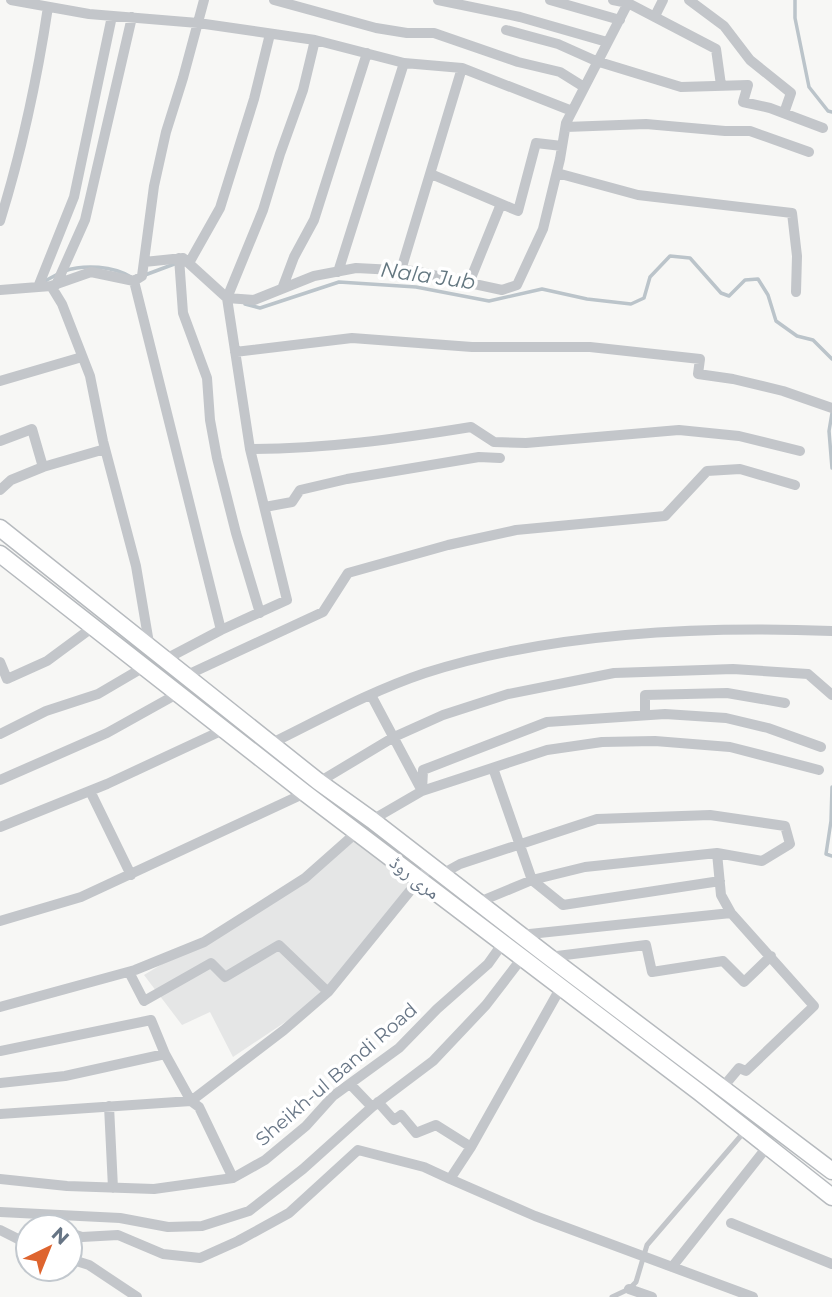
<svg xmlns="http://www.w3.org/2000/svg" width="832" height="1297" font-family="Montserrat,'Noto Naskh Arabic',sans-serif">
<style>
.built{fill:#e5e6e6}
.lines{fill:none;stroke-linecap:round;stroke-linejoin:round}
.stream{stroke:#bbc4ca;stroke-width:3.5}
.primary-casing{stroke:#b6babe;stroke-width:19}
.service{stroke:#c3c6ca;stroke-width:5}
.minor{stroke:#c3c6ca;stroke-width:10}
.primary{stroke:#fff;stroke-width:16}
.labels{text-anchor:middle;stroke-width:7;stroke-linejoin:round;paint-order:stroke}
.street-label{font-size:19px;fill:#677585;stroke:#fff}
.water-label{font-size:21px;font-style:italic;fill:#637780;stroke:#fff}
</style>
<rect width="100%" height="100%" fill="#f7f7f5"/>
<path class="built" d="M357,835L413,884L324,996L233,1057L210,1012L182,1025L144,975L289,887Z"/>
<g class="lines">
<path class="stream" d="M795,0V18L809,87L828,111L832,112
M64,271C85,264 113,266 131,277
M145,275L177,263
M43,282L58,274
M245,304L260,308L339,282L416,287L489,301L542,289L587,299L631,304L644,298L650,277L670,256L690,258L721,293L729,296L745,280L758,279L768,295L776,321L797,336L813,340L832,359
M832,413L829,431L832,468
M832,787L831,821L826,854L832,856"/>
<defs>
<path id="primary" d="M0,528L319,782L372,820L549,957L832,1171
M0,554L305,793L699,1092L832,1197"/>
</defs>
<use href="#primary" class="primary-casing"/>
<path class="service" d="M612,1297L629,1289L636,1282L647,1245L745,1131"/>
<path class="minor" d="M11,0L89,14L198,23L315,40L404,63L462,68L572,111
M204,0L183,78L166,132L154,186L142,276L134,281L221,630
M274,0L376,28L407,33H434L518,62L560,72L584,87
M438,0L520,17L607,42
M550,0L620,20
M613,0L628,3L716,49L721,85
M689,0L724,26L750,60L791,93L784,113
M655,16L663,0
M506,30L558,44L596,61L681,87L748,85L743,102L770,108L823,128
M566,127L646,124L725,131H750L809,152
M557,173L638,195L792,213L797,256L796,292
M431,174L518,211L536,143L562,146
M0,221C22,150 37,80 48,7
M179,258L183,313L207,378L210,420L217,458L236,533L260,613
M144,262L183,258L227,298L254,300L314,276L356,268L414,271L502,290L517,285L543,229L560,159L566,123L628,3
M189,263L220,208L254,99L270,34
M401,270L462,68
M338,272L404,63
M469,283L501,204
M56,285L85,220L132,17
M51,286L62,304L90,376L103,441L136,566L150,649
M38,287L74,197L112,16
M282,289L294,257L314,220L367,53
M0,290L51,286L91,272L134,281
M235,352L352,338L472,347H590L700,359L698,374L733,379L783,391L832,408
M0,381L82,357
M0,441L32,429L43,467L105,449
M250,449C324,449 397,439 471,427L494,442L526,443L679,430L739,436L800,451
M0,490L11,480L43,467
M265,507L292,502L300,490L347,479L479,457L500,458
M164,660L221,630L287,600L250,449L227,298L263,210L280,154L303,90L315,40
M0,662L7,679L47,661L93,627
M185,676L323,612L348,573L448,545L516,530L665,516L707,471L740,469L795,485
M371,695L422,791L547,750L602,742L655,741L730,747L819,770
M645,715V695L727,693L785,703
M0,734L46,711L98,694L144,667
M270,744C321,719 371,691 425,673C550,633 701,626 832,631
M493,768L532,880L585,867L717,853
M0,780L107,733L177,694
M319,782L394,737L443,715L508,694L614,673L733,669L808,674L832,695
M90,791L131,875
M372,820L422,791L423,770L547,722L665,714L726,718L768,728L821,747
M0,827L107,784L223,730
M442,874L460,864L597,819L710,815L785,826L790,844L762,861L717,853L721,895L731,913L814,1006L746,1071L739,1068L723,1087
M479,902L532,880L563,905L720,881
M0,921L81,897L305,793
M520,935L731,913
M549,957L646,945L652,972L723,961L744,982L771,956
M129,972L144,1001L211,963L225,977L279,945L328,992
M0,1007L135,970L204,942L305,878L357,832
M0,1051L151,1020L165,1054
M0,1083L65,1076L165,1054L191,1101L284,1030L328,992L431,865
M350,1084L372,1107L433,1061L486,1005L522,958
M378,1102L394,1120L401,1115L416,1133L436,1125L471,1147L561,987
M109,1106L113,1188
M0,1114L191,1101L199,1107L233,1178
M0,1179L67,1186L154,1189L233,1178L265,1160L306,1126L333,1096L399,1048L437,1009L488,964L503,943
M450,1179L535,1216L753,1297
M0,1212L120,1218L168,1227L202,1226L249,1211L303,1169L372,1107
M731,1223L832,1264
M0,1230L28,1244
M70,1233L82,1237L118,1235L163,1254L200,1258L238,1241L289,1213L358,1150L424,1167L450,1179L471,1147
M70,1259L89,1265L137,1297
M672,1267L767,1147
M629,1289L652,1297"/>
<use href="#primary" class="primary"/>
</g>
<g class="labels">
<g class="street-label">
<text transform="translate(415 877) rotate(38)" y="7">مری روڈ</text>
<text transform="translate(336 1074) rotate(-41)" y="7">Sheikh-ul Bandi Road</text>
</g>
<g class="water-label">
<text transform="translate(428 276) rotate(8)" y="7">Nala Jub</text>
</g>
</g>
<g transform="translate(49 1248) rotate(43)"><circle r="33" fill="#ffffff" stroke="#c2c8ce" stroke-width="2"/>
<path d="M0-5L12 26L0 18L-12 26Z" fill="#de642e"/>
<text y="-10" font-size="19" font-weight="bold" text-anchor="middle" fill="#677585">N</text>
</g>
</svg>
